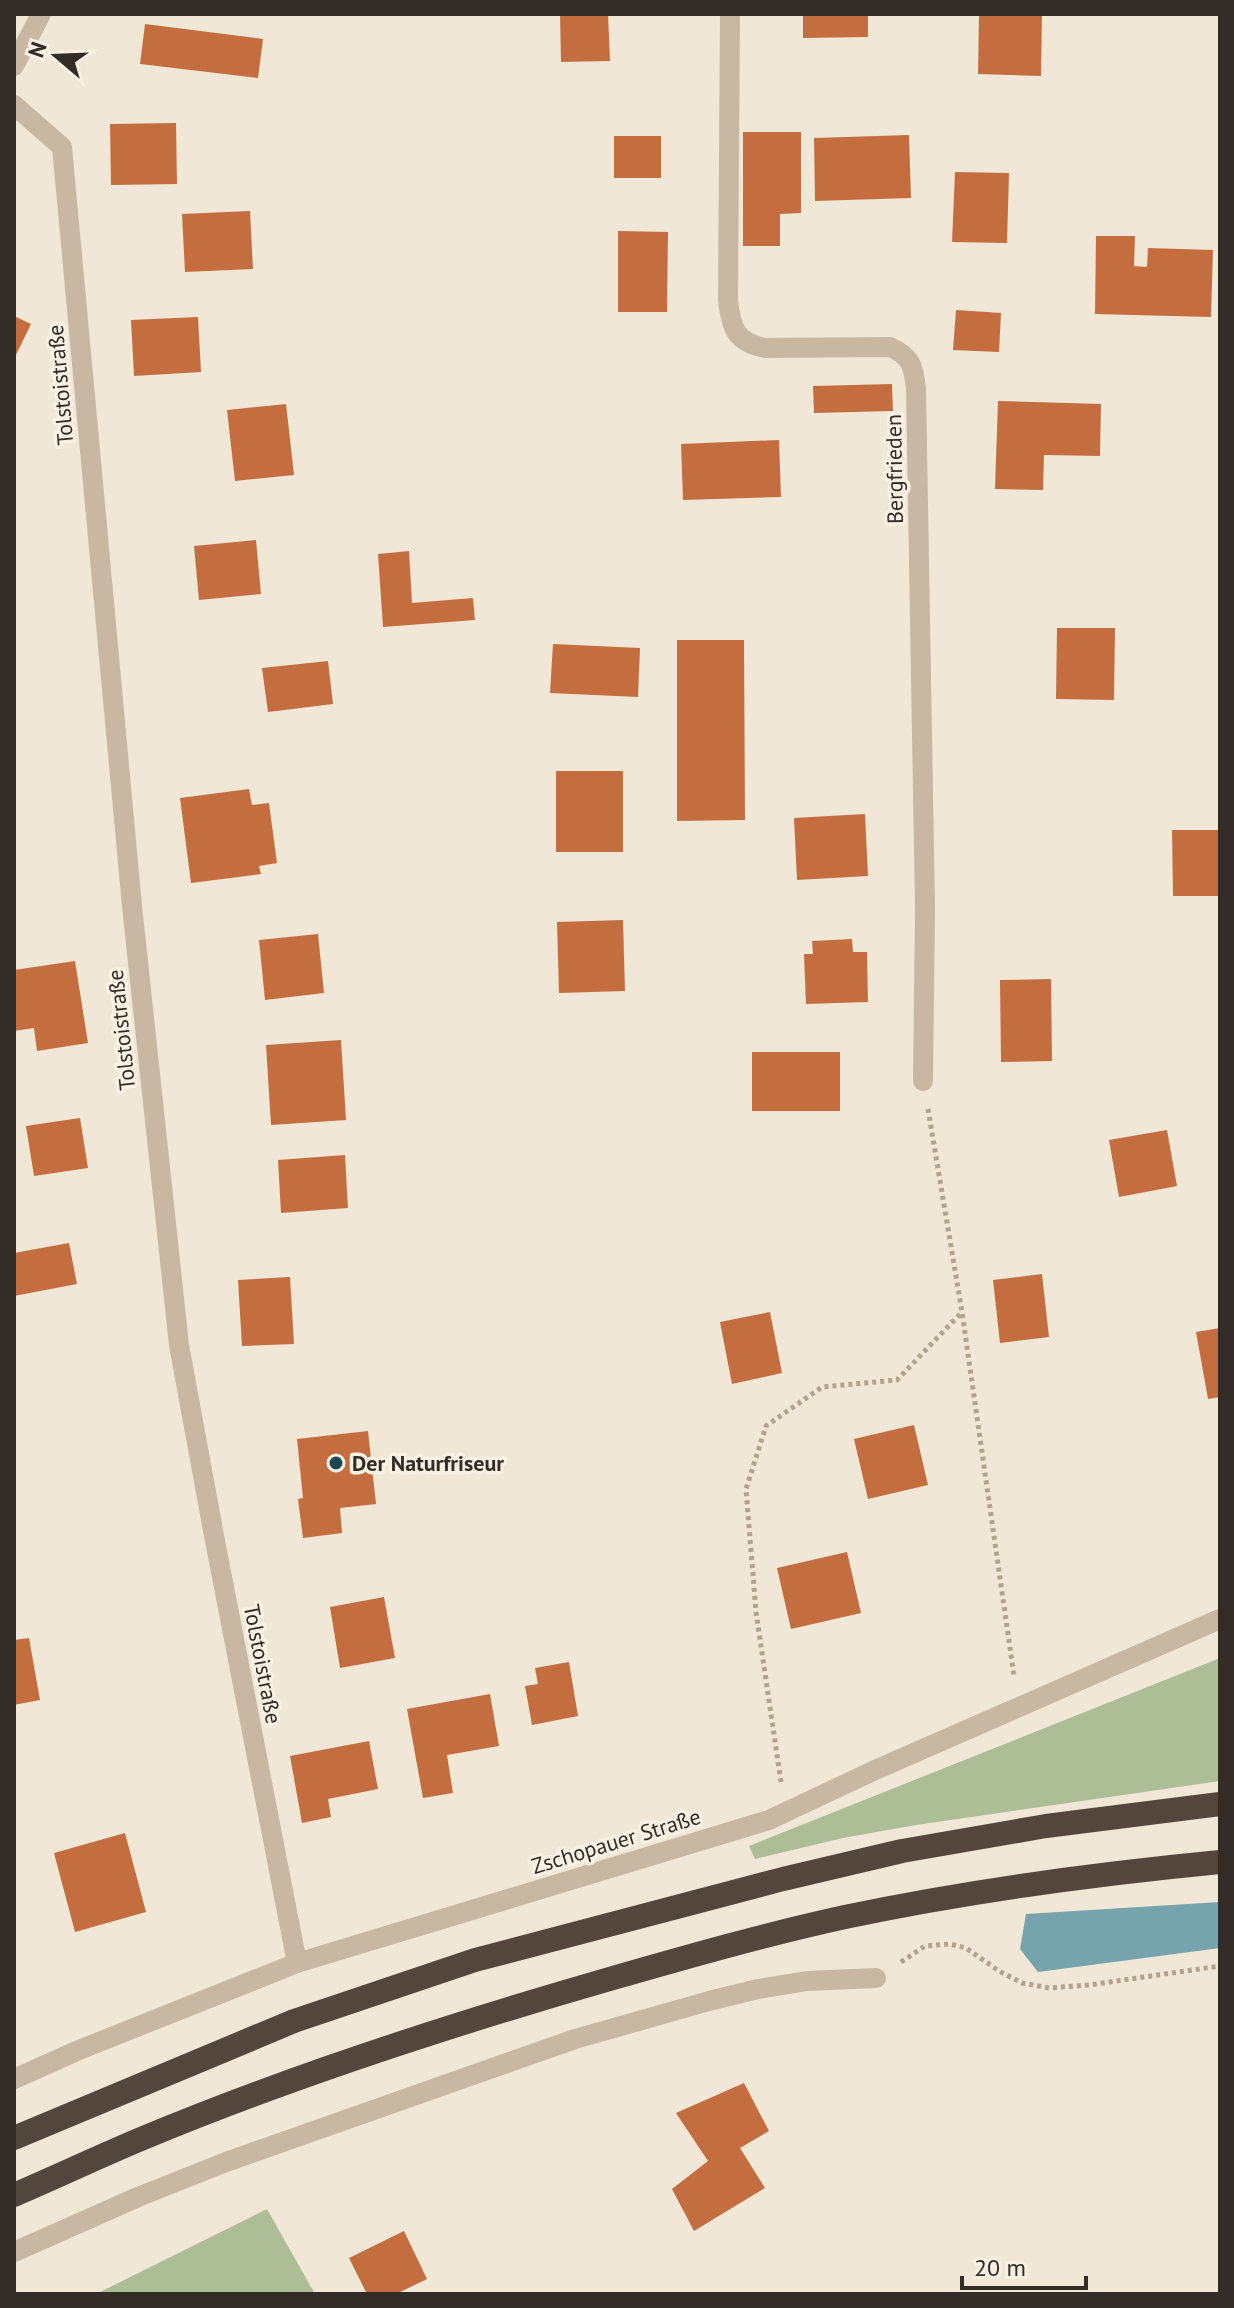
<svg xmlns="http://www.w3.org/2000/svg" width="1234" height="2308" font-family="'PT Sans',sans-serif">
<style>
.green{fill:#adbe97}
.water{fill:#76a4ac}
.building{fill:#c46e40}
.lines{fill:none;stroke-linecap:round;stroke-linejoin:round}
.path{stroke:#b3a28d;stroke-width:5;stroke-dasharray:4 4;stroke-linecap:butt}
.minor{stroke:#c7b7a3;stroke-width:20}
.highway{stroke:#53463c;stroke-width:24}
.poi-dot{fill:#1b4953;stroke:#f8f0e2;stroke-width:3}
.labels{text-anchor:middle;stroke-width:7;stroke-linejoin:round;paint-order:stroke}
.street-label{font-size:22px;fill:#332b25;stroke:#f8f0e2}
.poi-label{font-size:22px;font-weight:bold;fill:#332b25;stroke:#f8f0e2;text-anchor:start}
</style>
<rect width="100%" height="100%" fill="#f0e7d6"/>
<path class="green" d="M1220,1658V1781L916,1825L843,1838L755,1859L749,1846Z
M267,2209L315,2294H96Z"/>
<path class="water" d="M1220,1902V1948L1038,1972L1020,1949L1026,1914Z"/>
<path class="building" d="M560,14H608L610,61L561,62Z
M803,14H868V37L803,38Z
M979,14H1042L1041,76L978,74Z
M145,24L263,39L258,78L140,64Z
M176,123L177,184L111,185L110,124Z
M743,132H801V213L780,214V246H743Z
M909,135L911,198L815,201L814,138Z
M614,136H661V178H614Z
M955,172L1009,173L1007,243L952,242Z
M250,211L253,269L185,272L182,214Z
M618,231L668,232L667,312H618Z
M1096,236H1135L1134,266L1147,267L1148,248L1213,250L1211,317L1095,314Z
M956,310L1001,313L999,352L953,350Z
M14,316L31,324L14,359Z
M198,317L201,372L134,376L131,320Z
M892,384L893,411L814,413L813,386Z
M998,401L1101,404L1100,456L1044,455L1043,490L995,489Z
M286,404L294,475L235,481L227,410Z
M779,440L781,497L683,500L681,444Z
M256,540L261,594L199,600L194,546Z
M409,551L412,603L473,598L475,620L383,627L378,554Z
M1057,628H1115L1114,700L1056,699Z
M677,640H744L745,820L677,821Z
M553,644L640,648L638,697L550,693Z
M328,661L333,704L268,712L262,668Z
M556,771H623V852H556Z
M249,789L252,805L269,803L277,863L259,866L261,874L191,883L180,798Z
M865,814L868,876L797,880L794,818Z
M1172,830H1220V896H1173Z
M623,920L625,991L559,993L557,922Z
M318,934L324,993L265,1000L259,940Z
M852,939L853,952H867L868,1002L806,1004L804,954H813L812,941Z
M75,961L88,1043L37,1051L34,1028L14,1031V970Z
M1051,979L1052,1061L1001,1062L1000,980Z
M341,1040L346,1120L271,1125L266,1045Z
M752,1052H840V1111H752Z
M80,1118L88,1168L34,1176L26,1126Z
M1167,1130L1177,1186L1119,1197L1109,1140Z
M345,1155L348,1208L281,1213L278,1160Z
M69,1243L77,1284L14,1296V1253Z
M1042,1274L1049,1337L1000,1343L993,1280Z
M290,1277L294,1344L242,1346L238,1280Z
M770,1312L782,1373L732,1384L720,1322Z
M1220,1328V1397L1208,1399L1196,1332Z
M914,1425L928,1485L868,1499L854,1439Z
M368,1431L376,1504L340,1508L342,1533L303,1538L298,1499L303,1498L297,1439Z
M847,1552L861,1613L791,1629L777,1568Z
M384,1597L395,1658L340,1668L330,1607Z
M29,1638L40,1700L14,1705V1640Z
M569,1662L578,1716L532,1725L525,1686L538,1684L535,1668Z
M490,1694L499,1746L447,1755L453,1793L423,1798L407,1709Z
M369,1741L378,1789L328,1799L331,1817L302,1823L290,1756Z
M125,1833L146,1912L75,1932L54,1853Z
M744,2083L769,2131L740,2148L765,2188L694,2231L672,2189L708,2161L676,2113Z
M404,2231L427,2279L396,2294H367L349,2258Z"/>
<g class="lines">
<path class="path" d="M928,1109L962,1312L1014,1676
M781,1782L756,1612L746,1489L766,1426L822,1387L897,1380L962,1312
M901,1962L925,1946L950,1944L966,1948L999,1971L1022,1983L1049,1988L1089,1985L1220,1966"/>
<path class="minor" d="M730,14L728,300C731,328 736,343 766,348L890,347C912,357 913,366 916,388L925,908L923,1081
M14,66L41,14
M14,105L62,147L132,906L179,1345L215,1541L297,1963
M14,2079L79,2050L297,1963L769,1820L873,1771L1220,1619
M14,2252L138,2197L226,2162L575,2039L709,2001L758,1989L807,1981L876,1978"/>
<path class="highway" d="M14,2138L294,2021L475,1960L783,1879L902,1851L1046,1826L1220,1804
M14,2195C56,2177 98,2157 141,2139C294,2075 453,2024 613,1978C690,1956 767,1934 845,1917C969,1891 1095,1874 1220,1862"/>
</g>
<circle class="poi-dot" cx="336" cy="1463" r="8"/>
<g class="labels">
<g class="street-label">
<text transform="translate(60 385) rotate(-95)" y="8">Tolstoistraße</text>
<text transform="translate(894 469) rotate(-91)" y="8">Bergfrieden</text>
<text transform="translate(121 1030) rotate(-96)" y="8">Tolstoistraße</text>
<text transform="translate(263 1664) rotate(79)" y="8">Tolstoistraße</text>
<text transform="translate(616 1841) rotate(-17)" y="8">Zschopauer Straße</text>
</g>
<g class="poi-label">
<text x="352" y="1471">Der Naturfriseur</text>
</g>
</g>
<rect width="1234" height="2308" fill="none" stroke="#332b25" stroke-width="32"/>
<g transform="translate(56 56) rotate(289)" stroke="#f8f0e2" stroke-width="6" paint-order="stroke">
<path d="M0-6L14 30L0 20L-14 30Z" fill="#332b25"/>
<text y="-12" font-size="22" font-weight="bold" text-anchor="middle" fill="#332b25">N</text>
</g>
<path d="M962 2276v12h124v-12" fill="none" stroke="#332b25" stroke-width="4"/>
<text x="974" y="2276" font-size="24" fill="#332b25" stroke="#f8f0e2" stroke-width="6" paint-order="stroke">20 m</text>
</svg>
